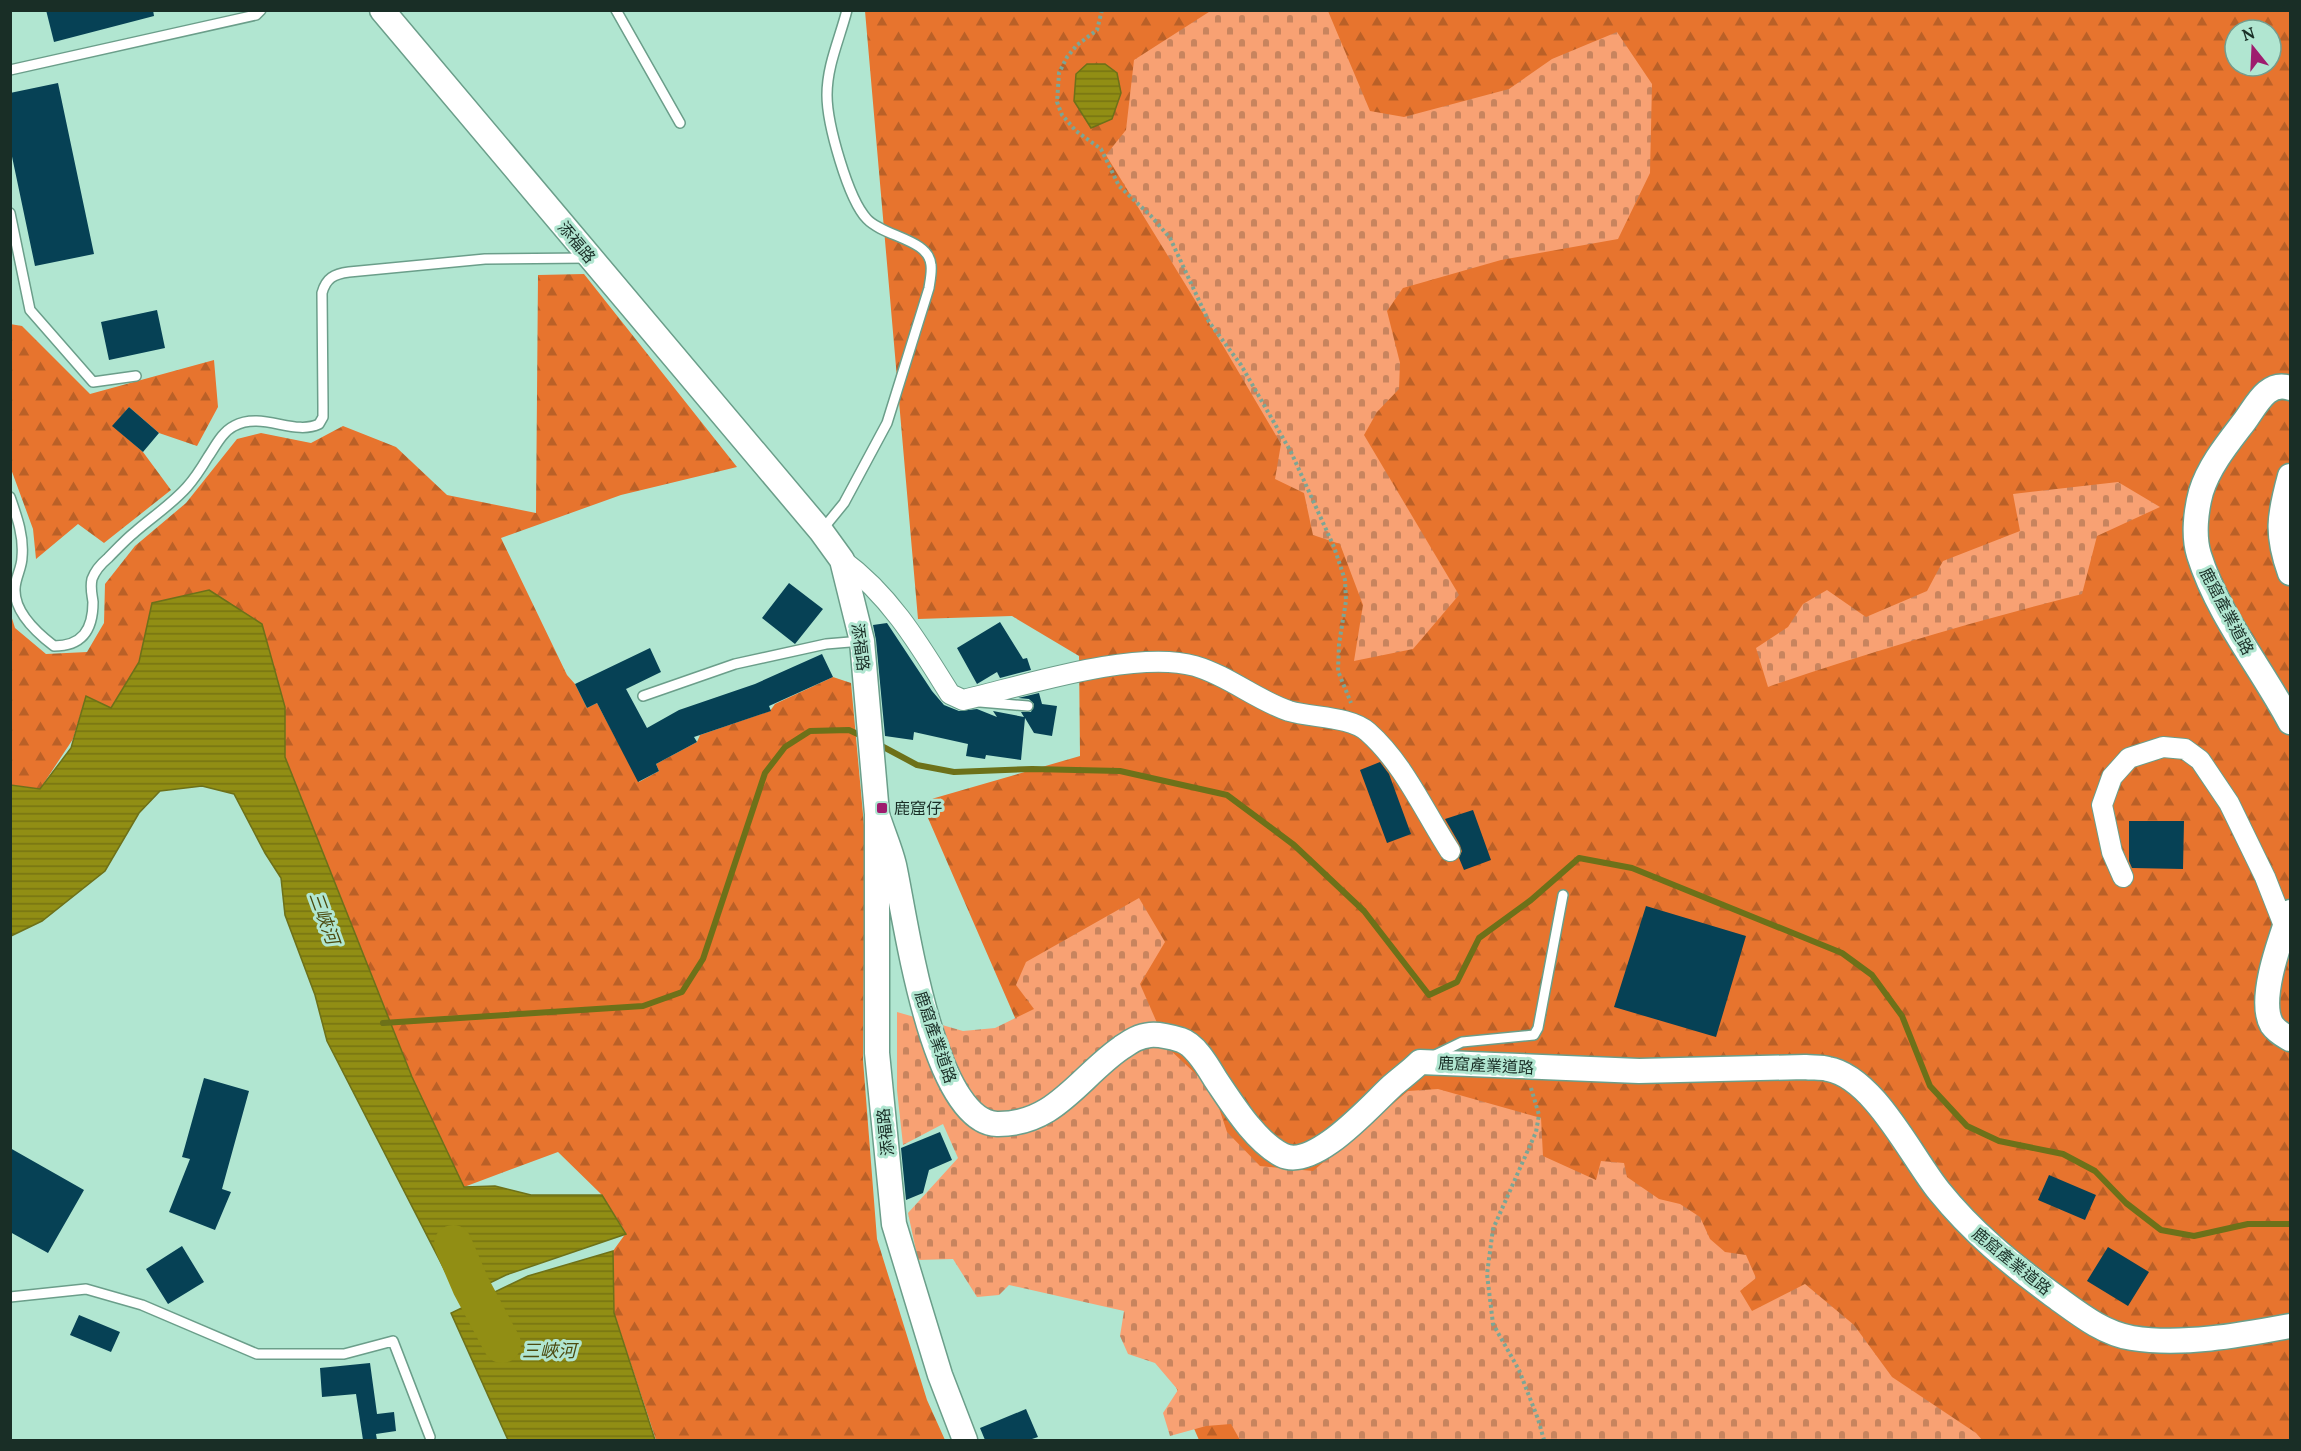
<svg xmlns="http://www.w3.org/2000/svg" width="2301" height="1451" font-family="Lora,'Noto Sans TC',serif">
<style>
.forest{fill:url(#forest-firs);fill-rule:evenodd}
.cemetery{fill:url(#cemetery-stones)}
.water{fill:url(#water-rules);stroke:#6d7119;stroke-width:1.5}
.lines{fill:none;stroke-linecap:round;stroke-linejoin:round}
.stream{stroke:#6d7119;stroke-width:6}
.river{stroke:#918e14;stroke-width:38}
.building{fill:#064155}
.service-casing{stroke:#6b9e8a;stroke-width:12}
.minor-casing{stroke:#6b9e8a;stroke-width:22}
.tertiary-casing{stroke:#6b9e8a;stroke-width:27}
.path{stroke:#7ca695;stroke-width:4;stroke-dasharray:3 3;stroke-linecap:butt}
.service{stroke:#fff;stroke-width:9}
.minor{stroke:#fff;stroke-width:20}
.tertiary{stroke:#fff;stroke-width:24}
.poi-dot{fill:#9e1c6e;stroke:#b1e6d1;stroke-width:2}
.labels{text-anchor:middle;stroke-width:6;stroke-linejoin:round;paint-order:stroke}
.street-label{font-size:16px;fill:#192e26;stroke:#b1e6d1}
.poi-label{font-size:16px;fill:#192e26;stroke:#b1e6d1;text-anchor:start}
.water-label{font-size:18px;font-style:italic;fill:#4c4b10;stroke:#b1e6d1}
</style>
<defs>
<pattern id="forest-firs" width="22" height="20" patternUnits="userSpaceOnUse" patternTransform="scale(1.5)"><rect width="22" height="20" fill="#e7742e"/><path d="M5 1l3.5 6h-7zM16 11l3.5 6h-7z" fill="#ba6027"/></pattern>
<pattern id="cemetery-stones" width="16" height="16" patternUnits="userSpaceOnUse" patternTransform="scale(1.5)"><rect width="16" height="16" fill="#f8a173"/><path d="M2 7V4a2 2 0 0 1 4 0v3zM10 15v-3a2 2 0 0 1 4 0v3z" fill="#c8845e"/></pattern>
<pattern id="water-rules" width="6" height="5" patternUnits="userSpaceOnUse" patternTransform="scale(1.5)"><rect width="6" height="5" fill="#918e14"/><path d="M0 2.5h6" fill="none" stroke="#767412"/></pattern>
</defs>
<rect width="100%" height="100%" fill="#b1e6d1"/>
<path class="forest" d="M865,11H2290V1440H1199L921,802L1080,756L1079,656L1012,616L918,619ZM2235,30H2271V66H2235Z
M584,274L737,467L621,495L501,538L567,675L575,684L587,708L597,703L639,782L659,771L656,764L697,742L700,735L770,711L775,704L833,677L851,683L865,836L863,1060L877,1239L927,1400L945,1440H656L614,1313L613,1251L626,1233L602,1195L558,1152L464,1187L412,1077L285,757V707L152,603L139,662L111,708L86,696L73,739L40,789L11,785L10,612L15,628L46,654L87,652L104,623L105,584L135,546L186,503L237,439L261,433L311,443L343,426L396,447L447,495L536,513L538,275Z
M10,324L22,326L90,394L214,360L218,407L197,446L159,433L129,407L113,426L143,452L171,490L104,543L78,524L36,559L33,529L11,469Z"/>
<path class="cemetery" d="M1212,10L1328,11L1370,111L1404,117L1509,89L1552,59L1617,32L1652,84L1650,173L1618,239L1501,260L1403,288L1387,311L1400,363L1399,389L1377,412L1364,435L1459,595L1413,649L1354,661L1363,605L1340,544L1313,535L1304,493L1275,479L1281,444L1225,349L1106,155L1126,130L1134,60Z
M2118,482L2160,507L2097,536L2082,594C1976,621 1872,651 1768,687L1756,648L1788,627L1803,604L1827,590L1866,617L1927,591L1943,561L2020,531L2013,494Z
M1139,898L1165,942L1140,984L1168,1048L1213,1090L1227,1132L1260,1166L1313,1171L1408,1091L1438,1089L1541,1118L1543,1156L1596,1180L1601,1161L1624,1163L1627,1177L1659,1199L1680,1204L1700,1217L1710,1239L1725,1252L1746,1255L1756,1278L1740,1291L1752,1311L1805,1284L1854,1325L1892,1377L1976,1433L1982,1440H1240L1231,1424L1206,1426L1170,1436L1163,1413L1178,1390L1155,1363L1128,1354L1120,1336L1124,1311L1009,1285L999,1295L977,1297L953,1259L918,1260L908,1213L958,1158L943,1124L903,1145L897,1090V1012L963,1031L995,1028L1034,1009L1016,985L1026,962Z"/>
<path class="water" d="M1087,64H1105L1117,73L1121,93L1112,119L1091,128L1074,101L1076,74Z
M209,590L262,624L285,707V757L412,1077L464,1187L495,1186L531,1195H602L626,1234L506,1275L459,1298L327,1041L315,995L285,915L281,878L265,853L234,794L202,786L160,791L139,813L105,871L42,921L11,936V785L40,789L71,748L86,696L111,708L139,662L152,603Z
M613,1251L614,1313L655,1440H508L451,1313L528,1276Z"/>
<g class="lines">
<path class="stream" d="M876,743L917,765L954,772L1032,769L1120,771L1227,795L1294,845L1364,911L1429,995L1457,982L1479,938L1531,900L1579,858L1632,868L1842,953L1872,975L1902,1016L1930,1086L1967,1126L1999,1141L2063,1154L2095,1171L2126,1203L2161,1230L2194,1236L2248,1224H2290
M383,1023L643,1006L682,992L703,959L765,773L785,747L810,731L849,730L864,737"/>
<path class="river" d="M453,1244L471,1286L502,1344"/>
</g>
<path class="building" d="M46,10H153L154,16L54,42Z
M58,83L94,254L35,266L10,147V93Z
M157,310L165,348L109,360L101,322Z
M129,407L159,433L143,452L112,426Z
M789,583L823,609L795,644L762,618Z
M1000,622L1023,659L1027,658L1031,670L1000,678L997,672L977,684L957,648Z
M887,623L932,691L944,705L959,711L977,709L997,717L993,711L1024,717L1021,712H1031L1034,704L1029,699L1018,698L1039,693L1042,704L1057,706L1052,736L1034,733L1025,718L1021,760L986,755L985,759L966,756L968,744L914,732L913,740L885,736L876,640L873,625Z
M650,648L661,672L626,689L647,728L679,710L755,684L822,654L833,677L769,706L771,711L694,737L697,742L656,764L659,771L638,782L597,703L587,708L575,684Z
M1380,762L1389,774L1411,834L1387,843L1360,770Z
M1473,810L1491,860L1464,870L1459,858L1462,851L1460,845L1445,819Z
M2129,821H2184L2183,869L2132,868L2129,861Z
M1646,906L1746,936L1716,1037L1614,1007Z
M204,1078L249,1091L222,1189L231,1192L215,1230L169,1212L190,1159L182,1157Z
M940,1132L952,1160L929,1170L923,1193L906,1200L901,1148Z
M10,1148L84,1190L48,1253L10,1232Z
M2049,1175L2096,1195L2085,1220L2038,1200Z
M182,1246L204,1282L168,1304L146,1269Z
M2108,1247L2149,1272L2128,1306L2087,1281Z
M79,1315L120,1332L111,1352L70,1335Z
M370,1363L377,1414L394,1412L396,1431L376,1434L377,1440H363L356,1394L322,1397L320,1368Z
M1026,1409L1038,1437L1029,1440H985L980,1428Z"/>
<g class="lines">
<defs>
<path id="service" d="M616,10L680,123
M10,70L256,15L261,10
M10,213L30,310L93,382L136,376
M10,497C17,517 24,536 22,557C22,568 15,578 15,589C14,612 37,633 54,646C82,646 93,630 93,602C92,594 90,588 92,579C95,571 102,563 108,558C117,549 125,540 135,532C152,517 172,504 187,487C195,478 202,467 208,457C215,447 222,432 234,426C262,411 294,436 319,424L323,417V406L322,293C326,278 334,274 349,272L485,259L588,258
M822,530L844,503L887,423L929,288C930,281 932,272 931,265C929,239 884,237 867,219C848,199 827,124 827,95C827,65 840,38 847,10
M643,696L735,664L826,644L862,641
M980,702L1028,706
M1433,1056L1462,1042L1534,1035L1538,1028L1563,895
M10,1297L86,1289L142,1305L257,1354H344L393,1341L430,1437"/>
<path id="minor" d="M842,560C890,595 919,644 950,694L963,700C1023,686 1136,649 1195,666C1229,676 1256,700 1289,711C1312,718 1350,716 1368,732C1404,764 1424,811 1450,851
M2123,877L2112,852L2102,805L2112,777L2129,758L2163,747L2185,749L2200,760L2229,803L2265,877L2285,928"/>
<path id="tertiary" d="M382,10L821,531L842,560L862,641L877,814V1053L894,1224L940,1375L965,1440
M2290,388C2267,380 2256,406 2244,422C2228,443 2209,466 2201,492C2196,510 2193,536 2199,555C2218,616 2261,667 2290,722
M2290,476C2279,516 2276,534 2290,573
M877,814C882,831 890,848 894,865C905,915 932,1122 997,1124C1055,1125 1079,1077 1121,1048C1130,1042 1138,1036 1150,1035C1160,1034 1171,1037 1181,1040C1196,1045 1208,1067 1216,1080C1233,1105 1255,1141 1282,1155C1314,1171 1370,1106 1392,1086C1401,1078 1411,1071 1420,1062L1639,1071L1805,1067C1813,1068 1821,1067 1828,1069C1874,1077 1912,1158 1939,1191C1972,1232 2011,1264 2053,1295C2078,1313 2102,1333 2132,1338C2183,1346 2241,1335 2290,1326
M2290,912C2281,938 2257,1000 2272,1025C2277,1032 2283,1035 2290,1039"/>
</defs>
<use href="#service" class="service-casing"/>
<use href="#minor" class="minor-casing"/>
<use href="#tertiary" class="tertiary-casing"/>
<path class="path" d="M1102,10L1097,30L1077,45L1067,57L1059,73L1057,102L1062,115L1076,131L1101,149L1119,186L1151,216L1170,238L1209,322L1241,365L1291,452L1334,547L1345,580L1346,601L1339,644L1338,671L1351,703
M1531,1088L1539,1115L1536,1132L1493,1229L1487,1274L1493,1324L1519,1370L1538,1419L1544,1440"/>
<use href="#service" class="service"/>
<use href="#minor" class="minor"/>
<use href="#tertiary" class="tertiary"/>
</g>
<rect class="poi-dot" x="876" y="802" width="12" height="12" rx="3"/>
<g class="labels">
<g class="street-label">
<text transform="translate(577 242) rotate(50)" y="6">添福路</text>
<text transform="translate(2227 611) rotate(62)" y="6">鹿窟產業道路</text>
<text transform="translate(861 647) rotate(83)" y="6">添福路</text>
<text transform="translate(936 1037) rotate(71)" y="6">鹿窟產業道路</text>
<text transform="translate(1486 1065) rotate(3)" y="6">鹿窟產業道路</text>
<text transform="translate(885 1132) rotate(-96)" y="6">添福路</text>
<text transform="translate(2012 1261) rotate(39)" y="6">鹿窟產業道路</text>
</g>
<g class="poi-label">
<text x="894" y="814">鹿窟仔</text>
</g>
<g class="water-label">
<text transform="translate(324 918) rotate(70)" y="6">三峽河</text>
<text x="549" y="1357">三峽河</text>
</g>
</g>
<rect width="2301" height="1451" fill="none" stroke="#192e26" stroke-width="24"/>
<g transform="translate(2253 48) rotate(342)"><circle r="28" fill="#b1e6d1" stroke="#749c8d" stroke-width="1.5"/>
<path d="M0-4.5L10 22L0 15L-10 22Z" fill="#9e1c6e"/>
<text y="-9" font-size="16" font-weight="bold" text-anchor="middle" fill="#192e26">N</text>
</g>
</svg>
